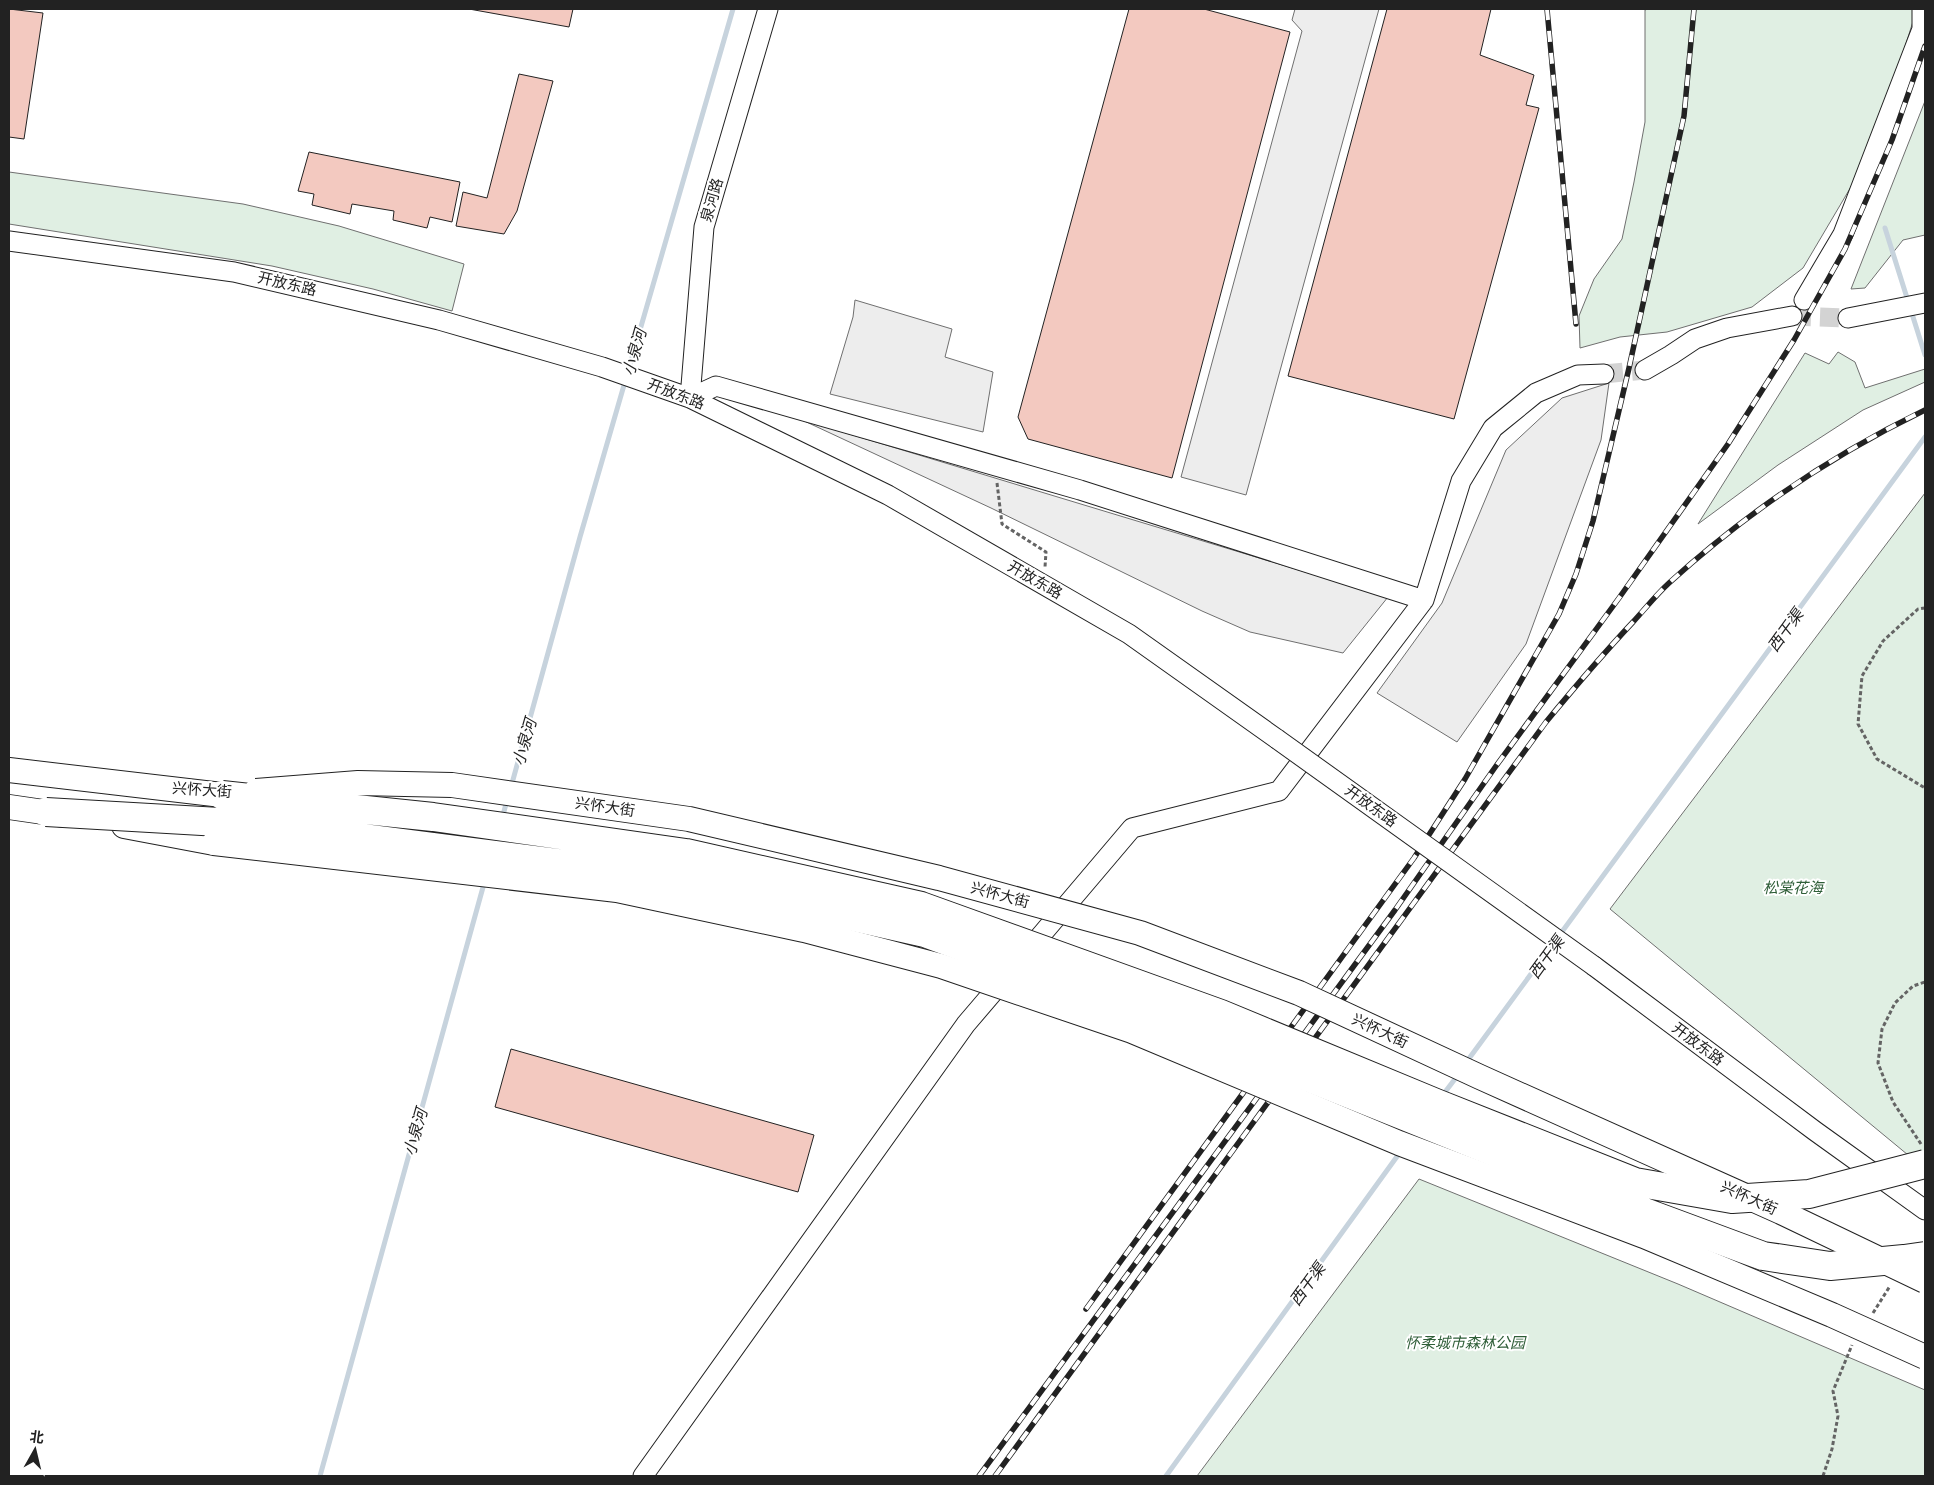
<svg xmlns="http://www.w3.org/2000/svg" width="1934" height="1485" font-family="Spectral,'Noto Sans SC',serif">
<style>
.green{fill:#e0efe3;stroke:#6f6f6f}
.parking{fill:#ededed;stroke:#6f6f6f}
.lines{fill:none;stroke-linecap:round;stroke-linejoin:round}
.stream{stroke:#c7d3dd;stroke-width:5}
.building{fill:#f3c9c0;stroke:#222}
.minor-tunnel{stroke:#d3d3d3;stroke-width:19;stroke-dasharray:19 9;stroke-linecap:butt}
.minor-casing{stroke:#222;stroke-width:21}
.major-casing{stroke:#222;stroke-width:26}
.path{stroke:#646464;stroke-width:3;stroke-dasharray:4 2.5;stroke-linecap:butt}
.minor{stroke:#fff;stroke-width:19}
.major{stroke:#fff;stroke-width:24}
.rail-casing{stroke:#222;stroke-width:5.5}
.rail{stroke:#fff;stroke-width:4;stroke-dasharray:11;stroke-linecap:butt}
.minor-bridge-casing{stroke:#222;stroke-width:21;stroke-linecap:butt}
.major-bridge-casing{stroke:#222;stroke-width:26;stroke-linecap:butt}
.highway-bridge-casing{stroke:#222;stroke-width:30;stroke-linecap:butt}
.minor-bridge{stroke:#fff;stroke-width:19}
.major-bridge{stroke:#fff;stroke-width:24}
.highway-bridge{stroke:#fff;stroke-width:28}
.labels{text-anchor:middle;stroke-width:4;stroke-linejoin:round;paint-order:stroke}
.street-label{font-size:15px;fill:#222;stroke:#fff}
.park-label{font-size:15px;font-style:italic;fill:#2f5e38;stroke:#fff}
.water-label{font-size:16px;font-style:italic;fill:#222;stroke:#fff}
</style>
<rect width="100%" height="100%" fill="#fff"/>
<path class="green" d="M1648,9H1917L1902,56L1855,180L1803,268L1752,307L1667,332L1620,337L1580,348L1579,316L1594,279L1622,239L1634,182L1645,122V10Z
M1925,101V235L1903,240L1865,288L1851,289Z
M9,172L243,204L339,226L464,264L452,311L373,289L272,266L9,224Z
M1838,352L1855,362L1865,388L1925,369V382L1863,410L1778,465L1698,524L1805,353L1829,364Z
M1925,493V1169L1610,909Z
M1419,1179L1678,1284L1925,1390V1476H1197Z"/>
<path class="parking" d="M1295,9H1379L1246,495L1181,477L1302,31L1292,20Z
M855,300L952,329L945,357L993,372L983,432L830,394L853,317Z
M1609,383L1601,440L1526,644L1457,742L1377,693L1442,603L1506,450L1562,398Z
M800,419L1388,597L1343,653L1250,632L1202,611L991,508Z"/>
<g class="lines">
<path class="stream" d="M1885,228L1925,355
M511,787L580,537L733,9
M502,819L507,800
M1465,1064L1925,437
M1442,1096L1458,1075
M320,1476L485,880
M1166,1476L1401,1151"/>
</g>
<path class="building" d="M9,9L43,13L24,139L9,137Z
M469,9H573L569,27Z
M1129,9H1204L1290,32L1172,478L1028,439L1018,417Z
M1387,9H1491L1480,55L1534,75L1526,105L1539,108L1454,419L1288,376Z
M519,74L553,81L517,211L504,234L456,226L463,192L487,198Z
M309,152L460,182L452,222L430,217L427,228L393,220L394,211L352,204L350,214L312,205L314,194L298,191Z
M511,1049L814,1135L798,1192L495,1107Z"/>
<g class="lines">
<path class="minor-tunnel" d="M1792,316L1848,318
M1604,374L1645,370"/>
<defs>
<path id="minor" d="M9,241L234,272L439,320L602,367L690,398L888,495L1129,634L1277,739
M1804,300L1843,234L1922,29V9
M1848,318L1925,303
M1645,370L1671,355L1695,339L1727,328L1792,316
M690,398L716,386L1080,490L1424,600
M690,398L704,227L768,9
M1026,953L1132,828L1279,791L1424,600L1461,481L1493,428L1536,393L1578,375L1604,374
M1594,966L1815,1131L1925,1210
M643,1476L966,1024L1007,976"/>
<path id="major" d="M9,770L222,795
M9,807L64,815
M124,826L214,843"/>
</defs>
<use href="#minor" class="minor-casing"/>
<use href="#major" class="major-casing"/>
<path class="path" d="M997,483L1002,524L1046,552L1045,567
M1925,608L1918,609L1883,641L1862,676L1858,724L1877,759L1925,788
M1921,1144L1893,1102L1878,1063L1882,1029L1895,1003L1913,986L1925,982
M1873,1313L1890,1286
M1823,1476L1832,1449L1838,1416L1833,1391L1852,1345"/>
<use href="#minor" class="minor"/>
<use href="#major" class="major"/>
<defs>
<path id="rail" d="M1547,9L1576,324
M1086,1309L1414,858L1465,779L1559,614L1576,574L1593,521L1629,368L1684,116L1694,9
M979,1476L1395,910L1496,766L1619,598L1728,444L1794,340L1845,249L1892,140L1925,46
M995,1476L1546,722C1574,688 1603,654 1633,622C1645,609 1656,595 1669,583C1746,513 1832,455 1925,410"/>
</defs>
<use href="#rail" class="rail-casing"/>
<use href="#rail" class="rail"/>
<defs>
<path id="minor-bridge" d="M1277,739L1594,966"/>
<path id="major-bridge" d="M256,791L358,783L452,785L689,819L939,878L1140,933L1299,993L1480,1077L1781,1212L1925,1281
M214,843L617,890L804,930L941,966L1132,1031L1399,1143L1644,1236L1832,1315L1925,1357"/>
<path id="highway-bridge" d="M222,795L433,817L686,853L921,906L1221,1014L1436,1103L1635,1182L1732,1199L1809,1194L1925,1164
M46,812L254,824L689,880L925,933L1185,1028L1628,1206L1763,1256L1830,1266L1904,1259L1925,1256"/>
</defs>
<use href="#minor-bridge" class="minor-bridge-casing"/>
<use href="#major-bridge" class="major-bridge-casing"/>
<use href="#highway-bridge" class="highway-bridge-casing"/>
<use href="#minor-bridge" class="minor-bridge"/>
<use href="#major-bridge" class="major-bridge"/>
<use href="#highway-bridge" class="highway-bridge"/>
</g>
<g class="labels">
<g class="street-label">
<text transform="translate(712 200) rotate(-74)" y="5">泉河路</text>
<text transform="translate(287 284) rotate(13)" y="5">开放东路</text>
<text transform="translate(676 394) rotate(21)" y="5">开放东路</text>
<text transform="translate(1035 580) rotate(30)" y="5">开放东路</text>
<text transform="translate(202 790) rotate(4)" y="5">兴怀大街</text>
<text transform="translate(1371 806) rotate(36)" y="5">开放东路</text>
<text transform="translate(605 807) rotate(8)" y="5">兴怀大街</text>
<text transform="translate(1000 895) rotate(15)" y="5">兴怀大街</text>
<text transform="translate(1380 1031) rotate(25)" y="5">兴怀大街</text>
<text transform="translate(1698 1044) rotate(37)" y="5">开放东路</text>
<text transform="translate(1749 1198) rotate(24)" y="5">兴怀大街</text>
</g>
<g class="park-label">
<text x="1793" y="893">松棠花海</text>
<text x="1465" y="1348">怀柔城市森林公园</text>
</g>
<g class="water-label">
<text transform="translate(634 352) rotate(-74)" y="6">小泉河</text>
<text transform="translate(1785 630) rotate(-54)" y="6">西干渠</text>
<text transform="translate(524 742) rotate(-74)" y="6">小泉河</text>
<text transform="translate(1546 957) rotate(-54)" y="6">西干渠</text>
<text transform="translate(415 1132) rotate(-74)" y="6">小泉河</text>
<text transform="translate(1307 1284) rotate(-54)" y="6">西干渠</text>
</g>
</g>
<rect width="1934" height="1485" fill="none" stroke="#222222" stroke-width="20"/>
<g transform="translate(35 1450) rotate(8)" stroke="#ffffff" stroke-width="4" paint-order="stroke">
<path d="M0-4L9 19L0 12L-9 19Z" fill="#222222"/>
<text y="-8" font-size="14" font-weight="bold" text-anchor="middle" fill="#222222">北</text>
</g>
</svg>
